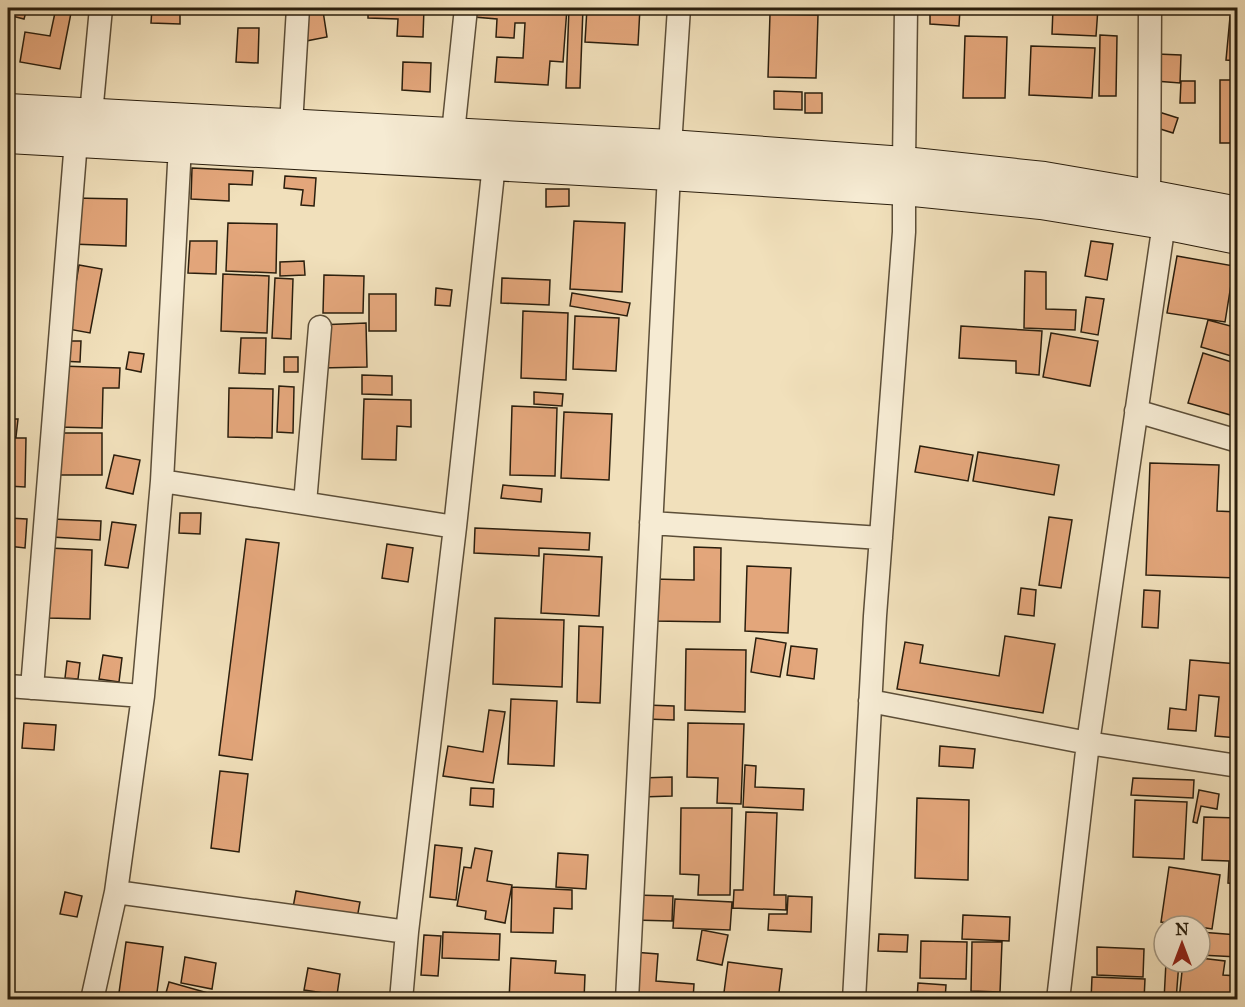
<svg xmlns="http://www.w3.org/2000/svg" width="1245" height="1007" font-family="'IM FELL Great Primer',serif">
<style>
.building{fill:#e3a67b;stroke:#2a1e0d;stroke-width:1.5}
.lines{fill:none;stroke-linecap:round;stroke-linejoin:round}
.minor-casing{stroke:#5c4e38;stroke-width:25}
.secondary-casing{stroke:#2a1e0d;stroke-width:34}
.minor{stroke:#f6ebd3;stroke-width:22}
.secondary{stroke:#f6ebd3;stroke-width:32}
</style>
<rect width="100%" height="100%" fill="#f1e0bb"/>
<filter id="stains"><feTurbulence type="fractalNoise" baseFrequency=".00333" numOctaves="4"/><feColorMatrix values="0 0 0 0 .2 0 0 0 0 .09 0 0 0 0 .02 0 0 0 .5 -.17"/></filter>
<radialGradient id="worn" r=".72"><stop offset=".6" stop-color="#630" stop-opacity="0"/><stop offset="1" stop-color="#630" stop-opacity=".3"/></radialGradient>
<path class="building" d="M8,8H27L24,19L8,15Z
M56,8H72L60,69L20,62L25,32L50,36Z
M152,8H180V24L151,23Z
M368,8H424L423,37L397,36L398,19L368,18Z
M475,8H567L563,62L550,61L548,85L495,82L497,57L523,58L525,23H515L514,38L496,37L497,19L474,17Z
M569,8H583L580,88H566Z
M587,8H640L638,45L585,42Z
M930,8L960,9L959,26L930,24Z
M1053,8H1098L1096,36L1052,34Z
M323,11L327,37L306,41L302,15Z
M770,14L818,15L816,78L768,77Z
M1230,17L1238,18V61L1226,60Z
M238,28H259L258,63L236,62Z
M1100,35L1117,36L1116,96H1099Z
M965,36L1007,37L1005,98H963Z
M1031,46L1095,48L1092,98L1029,95Z
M1157,54L1181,55L1180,83L1155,81Z
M403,62L431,63L430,92L402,90Z
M1220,80H1238V143H1220Z
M1181,81H1195V103H1180Z
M774,91L802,92V110L774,109Z
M805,93H822V113H805Z
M1159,112L1178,118L1173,133L1154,127Z
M192,168L253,171L252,185L229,184V201L191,199Z
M285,176L316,178L314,206L301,205L303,190L284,188Z
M546,189H569V206L546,207Z
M73,198L127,199L126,246L71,244Z
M574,221L625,223L622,292L570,289Z
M228,223L277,224L276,273L226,271Z
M190,241H217L216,274L188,273Z
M1091,241L1113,244L1107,280L1085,276Z
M1177,256L1234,266L1225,322L1167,313Z
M304,261L305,275L280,276V262Z
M79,265L102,269L90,333L68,329Z
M1025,271L1046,272V309L1076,310L1075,330L1024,328Z
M223,274L269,276L267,333L221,331Z
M324,275L364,276L363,313H323Z
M275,278L293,279L291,339L272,338Z
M502,278L550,280L549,305L501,303Z
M436,288L452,290L450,306L435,305Z
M572,293L630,303L627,316L570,306Z
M369,294H396V331H369Z
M1086,297L1104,299L1098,335L1081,332Z
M1236,299L1238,300V322L1232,321Z
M523,311L568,313L566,380L521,378Z
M575,316L619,318L616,371L573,369Z
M1208,320L1238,328V358L1201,347Z
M366,323L367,367L320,368L318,325Z
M961,326L1042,331L1039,375L1016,373V361L959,358Z
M1051,333L1098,341L1090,386L1043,377Z
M241,338H266L265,374L239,373Z
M61,341H81L80,362L60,361Z
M129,352L144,354L141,372L126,369Z
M1203,353L1238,364V405L1234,416L1188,403Z
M284,357H298V372H284Z
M60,366L120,368L119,388H103L102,428L57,427Z
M362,375L392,376V395L362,394Z
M279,386L294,387L293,433L277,432Z
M229,388L273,389L272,438L228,437Z
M534,392L563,394L562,406L534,404Z
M364,399L411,400V427L397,426L396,460L362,459Z
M512,406L557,408L555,476L510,475Z
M564,412L612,414L609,480L561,478Z
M8,419H18L16,437L8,436Z
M54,433H102V475H53Z
M8,438H26L25,487L8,486Z
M920,446L973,455L968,481L915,472Z
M978,452L1059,465L1054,495L973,481Z
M114,455L140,460L133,494L106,488Z
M1150,463L1219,465L1217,511L1238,512V578L1146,575Z
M503,485L542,489L541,502L501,498Z
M180,513H201L200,534L179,533Z
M1049,517L1072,520L1061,588L1039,585Z
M8,518L27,519L25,548L8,546Z
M52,519L101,521L100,540L52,537Z
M112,522L136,525L128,568L105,565Z
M475,528L590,533L589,550L539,548V556L474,553Z
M246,539L279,543L252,760L219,755Z
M387,544L413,548L408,582L382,578Z
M694,547L721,548L720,622L653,621L654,579L694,580Z
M49,548L92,550L90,619L47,618Z
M544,554L602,557L599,616L541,613Z
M747,566L791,568L788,633L745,631Z
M1021,588L1036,590L1034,616L1018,614Z
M1144,590L1160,591L1158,628L1142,627Z
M495,618L564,620L562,687L493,684Z
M579,626L603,627L600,703L577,702Z
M1005,636L1055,644L1043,713L897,689L905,642L923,645L920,663L999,676Z
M756,638L786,643L780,677L751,672Z
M791,646L817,649L814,679L787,675Z
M686,649L746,650L745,712L685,710Z
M103,655L122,658L119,682L99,679Z
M1190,660L1238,664V738L1215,736L1219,697L1199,695L1196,731L1168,729L1170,708L1186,710Z
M67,661L80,663L78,679L65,678Z
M511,699L557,701L554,766L508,764Z
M646,705L674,706V720L646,719Z
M489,710L505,712L493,783L443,776L448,746L483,752Z
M24,723L56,725L54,750L22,748Z
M688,723L744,724L741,804L717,803L718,778L687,777Z
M940,746L975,749L973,768L939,766Z
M745,765L756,766L755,787L804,789L803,810L743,807Z
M220,771L248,774L239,852L211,848Z
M672,777V796L641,797V778Z
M1133,778L1194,780L1193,798L1131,795Z
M471,788L494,789L493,807L470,805Z
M1199,790L1219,794L1217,809L1201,806L1197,823L1193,822Z
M917,798L969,800L968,880L915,878Z
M1135,800L1187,802L1184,859L1133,857Z
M681,808H732L730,895H698L699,875L680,874Z
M746,812L777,813L774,895H786V910L733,908L734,890H743Z
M1204,817L1238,818V884L1228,883L1229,861L1202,860Z
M435,845L462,848L456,900L430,897Z
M475,848L492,851L487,881L512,885L505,923L485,919L486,911L457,906L464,867L471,868Z
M558,853L588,855L586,889L556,887Z
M1169,867L1220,875L1212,929L1200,927V926H1190L1161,922Z
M512,887L572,890V909L554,908L553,933L511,932Z
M296,891L360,902L356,924L292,913Z
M65,892L82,896L77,917L60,914Z
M8,894L9,932H8Z
M634,895L673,896L672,921L633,920Z
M788,896L812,897L811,932L768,930L769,914H787Z
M675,899L732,902L730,930L673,928Z
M963,915L1010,917L1009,941L962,939Z
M702,930L728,935L722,965L697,960Z
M443,932L500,934L499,960L442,958Z
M1200,932L1238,935V957L1200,955Z
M879,934L908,935L907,952L878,951Z
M424,935L441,936L438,976L421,975Z
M921,941L967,942L966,979L920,978Z
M126,942L163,947L156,1000H118Z
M972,942H1002L1000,992L971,991Z
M1097,947L1144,949L1143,977L1097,975Z
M633,952L658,954L656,981L694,984L693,1000H630Z
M185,957L216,963L212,989L181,983Z
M511,958L556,961L555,973L585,975L584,1000H509Z
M1200,958L1225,961L1223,975L1238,976V1000H1179L1183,962H1200Z
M728,962L782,969L778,1000H723Z
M1166,962H1179L1176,1000H1164Z
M308,968L340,974L337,995L304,990Z
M1092,977L1145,979L1144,1000H1091Z
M169,982L215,995L213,1000H164Z
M918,983L946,985L945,1000H917Z"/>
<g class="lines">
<defs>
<path id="minor" d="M91,114L101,8
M291,125L298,8
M453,133L466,8
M670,146L679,8
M1149,196L1150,8
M1136,411L1238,441
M162,481L455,527
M305,503L320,327
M651,523L881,538
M8,686L143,696
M32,688L76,141
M870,701L1088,743L1238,766
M116,892L407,932
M92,1000L116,892L143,696L162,481L180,146
M401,1000L407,932L455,527L494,164
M627,1000L669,174
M854,1000L875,616L904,232V163L906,8
M1058,1000L1088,743L1164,223"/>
<path id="secondary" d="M8,110L670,146L904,163L1044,178L1149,196L1238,213
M8,137L669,174L904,189L1041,203L1164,223L1238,238"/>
</defs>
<use href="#minor" class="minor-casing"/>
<use href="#secondary" class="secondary-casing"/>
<use href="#minor" class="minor"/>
<use href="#secondary" class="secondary"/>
</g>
<rect width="1245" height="1007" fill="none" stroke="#f1e0bb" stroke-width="30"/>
<rect x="9" y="9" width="1227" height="989" fill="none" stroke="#2a1e0d" stroke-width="3"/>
<rect x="15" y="15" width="1215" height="977" fill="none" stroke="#2a1e0d" stroke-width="1.5"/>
<g transform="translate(1182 944)"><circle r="28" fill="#f6ebd3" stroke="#a49984" stroke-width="1.5"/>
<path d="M0-4.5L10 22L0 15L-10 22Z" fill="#8f2418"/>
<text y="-9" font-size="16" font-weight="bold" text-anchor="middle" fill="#2a1e0d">N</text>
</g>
<rect width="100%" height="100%" filter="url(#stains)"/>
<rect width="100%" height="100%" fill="url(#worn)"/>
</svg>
